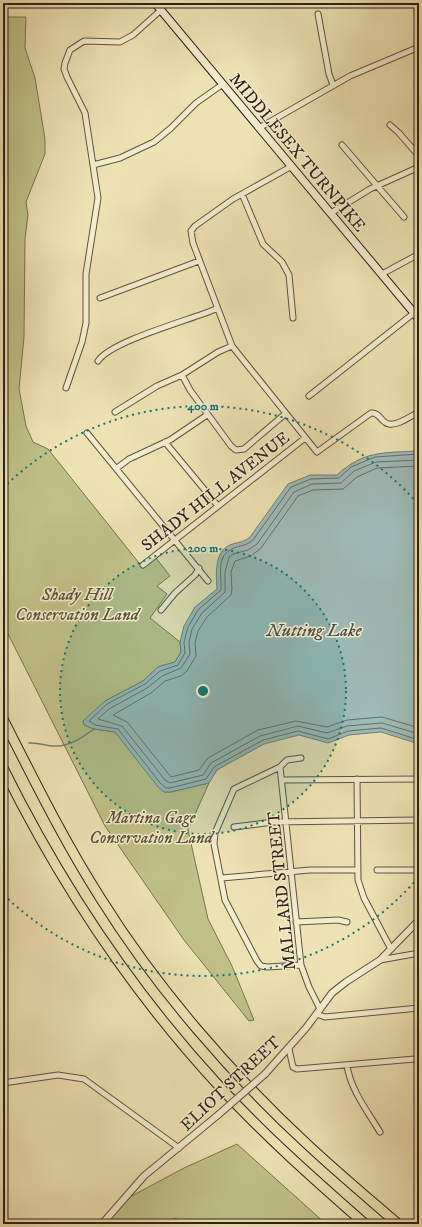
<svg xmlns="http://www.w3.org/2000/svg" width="422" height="1227" font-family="'IM FELL DW Pica',serif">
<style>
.green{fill:#c0c188;stroke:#777251}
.water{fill:#9ebbb8;stroke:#717e79}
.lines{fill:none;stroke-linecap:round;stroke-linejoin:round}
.shore{stroke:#666e69;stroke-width:1}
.stream{stroke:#717e79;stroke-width:1.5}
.minor-casing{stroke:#5e5240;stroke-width:7}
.tertiary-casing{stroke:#5e5240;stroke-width:8}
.secondary-casing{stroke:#2e221a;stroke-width:9}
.motorway-casing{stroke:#2e221a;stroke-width:11}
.minor{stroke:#f4ecce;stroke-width:5}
.tertiary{stroke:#f4ecce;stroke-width:6}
.secondary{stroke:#f4ecce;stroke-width:7}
.motorway{stroke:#eee2b4;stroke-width:9}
.tertiary-bridge-casing{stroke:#5e5240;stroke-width:8;stroke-linecap:butt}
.tertiary-bridge{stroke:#f4ecce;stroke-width:6}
.ring{fill:none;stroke:#0f766e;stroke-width:2;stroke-dasharray:2 4}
.labels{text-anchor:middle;stroke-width:3;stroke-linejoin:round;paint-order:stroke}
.street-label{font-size:17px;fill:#2e221a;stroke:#f4ecce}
.park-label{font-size:17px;font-style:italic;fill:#5a523b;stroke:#f4ecce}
.water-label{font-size:18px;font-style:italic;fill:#505049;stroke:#f4ecce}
.centre{fill:#0f766e;stroke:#f4ecce;stroke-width:2}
.ring-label{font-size:12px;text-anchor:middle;font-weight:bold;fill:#0f766e;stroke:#f4ecce;stroke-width:3;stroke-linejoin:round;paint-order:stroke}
</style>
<rect width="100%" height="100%" fill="#eee2b4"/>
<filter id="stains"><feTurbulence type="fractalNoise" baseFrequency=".005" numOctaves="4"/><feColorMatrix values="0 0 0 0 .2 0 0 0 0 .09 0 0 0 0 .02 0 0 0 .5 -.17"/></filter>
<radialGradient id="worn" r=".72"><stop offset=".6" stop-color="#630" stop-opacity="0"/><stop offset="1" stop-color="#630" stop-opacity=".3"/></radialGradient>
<path class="green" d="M3,17H26L25,48L35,78L45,139V154L26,202L28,215L25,239L24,337L19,389L26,426L33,442L48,449L143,568L156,558L170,576L157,586L167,594L150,618L180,642L181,652L175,662L158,667L143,681L105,701L84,725L94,729L115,732L164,792H171L209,783L188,830L208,919L232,966L254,1020L249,1021L184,940L105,826L3,624Z
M237,1144L326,1224H105L126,1199L184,1168Z"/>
<path class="water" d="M419,450V744L381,732L349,735L328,743L299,735L264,744L217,770L209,783L170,792H164L158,787L115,732L94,729L84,725L83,721L105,701L143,681L158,667L175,662L181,652L180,642L184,626L195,607L217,589C216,575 214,552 230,545C237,542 243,543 250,537L288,484L310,475H337C363,451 382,453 416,451Z
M175,1218L188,1224H189H161Z"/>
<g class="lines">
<path class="shore" d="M419,454L375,457L351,467L339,478L311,479L291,487L253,540C245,547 238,545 230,550C216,558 222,578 221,590L198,610L188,627L184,642L185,653L178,665L160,671L145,684L107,704L89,721L95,725L118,729L161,784L166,788H170L206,779L214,767L263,740L298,731L328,739L348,731L381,728L419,740
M419,460L376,462L354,471L341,483L312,484L294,492L257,544L248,550L233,554L229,557L225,572V592L202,613L192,629L189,642L190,654L181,668L162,676L147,688L109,709L98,719L122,726L165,780L170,783L203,775L211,763L260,736L298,726L327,733L347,726L382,723L419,734
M419,466L377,468L357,477L343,489L313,490L298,496L261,548L251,556L235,561L231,572L232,589L231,595L207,617L198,631L195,643L196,656L187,671L181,676L165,681L151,693L113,715L127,722L171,777L199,770L208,758L258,730L296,721L327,727L347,720L382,717L419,728"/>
<path class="stream" d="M29,743C38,742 46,746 54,746C69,747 83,737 94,729"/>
<defs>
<path id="minor" d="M318,14L329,74L333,85
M390,125L399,133L419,156
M259,128L350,76L419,47
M342,145L404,217
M93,165L120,158L154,142L171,128L196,103L223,84
M292,166L233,199L195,226L191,231L193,243L232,346L317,452L371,413C380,412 381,423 389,424C398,426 412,415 419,412
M242,194L263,244L282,262L289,275L293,318
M331,213L370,189L419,167
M382,274L419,254
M100,298L199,261
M98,361C111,341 190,320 216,309
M182,375L190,390L231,446L236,450L244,449L285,414
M66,388L82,342L86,323V274L98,198L85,113L67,77L64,69L65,63L70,50L84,41L120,42L133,35L161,10
M309,396L414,313
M115,412L157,386L182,375L218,352L232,346
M87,433L208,581
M165,442L218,506
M117,468L129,459L170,440L207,415
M143,565L305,438
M161,610L175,593L195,575L199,568
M280,767L301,965L309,987L320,1009
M357,779L358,880L364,898L391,949
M283,780L419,779
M234,827L273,822L419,820
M377,870H419
M222,878L310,870H357
M296,922L338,920L347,922
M380,960L419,953
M301,965L267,967L261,966L257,961L225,900L214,844L215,833L234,789L280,767L287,760L301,758
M316,1014L325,1017L419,1008
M289,1049L293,1067L297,1069L415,1059
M347,1065C350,1089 368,1112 380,1132
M3,1083L58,1075L84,1079L179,1148"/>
<path id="tertiary" d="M265,1074L306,1028L332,993L346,982L380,960L419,920
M102,1224L144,1176L218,1115"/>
<path id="secondary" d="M155,3L419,319"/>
<path id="motorway" d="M3,719C34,780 64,841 101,899C156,987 231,1074 308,1145C337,1172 368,1198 398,1224
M3,768C60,883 132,992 220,1087C265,1136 315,1180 365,1224"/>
</defs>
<use href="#minor" class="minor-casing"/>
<use href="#tertiary" class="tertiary-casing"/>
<use href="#secondary" class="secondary-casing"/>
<use href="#motorway" class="motorway-casing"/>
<use href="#minor" class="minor"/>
<use href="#tertiary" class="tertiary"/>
<use href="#secondary" class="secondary"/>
<use href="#motorway" class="motorway"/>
<defs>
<path id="tertiary-bridge" d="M218,1115L265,1074"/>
</defs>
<use href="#tertiary-bridge" class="tertiary-bridge-casing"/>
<use href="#tertiary-bridge" class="tertiary-bridge"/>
</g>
<circle cx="203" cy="691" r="143" fill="#0f766e" fill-opacity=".12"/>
<g class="ring">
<circle cx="203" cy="691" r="143"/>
<path d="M418 878A285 285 0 0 1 3 894M3 488A285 285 0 0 1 418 504"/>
</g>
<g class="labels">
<g class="street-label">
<text transform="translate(298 152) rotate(50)" y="6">MIDDLESEX TURNPIKE</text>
<text transform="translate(215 491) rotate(-38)" y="6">SHADY HILL AVENUE</text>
<text transform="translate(281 891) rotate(-96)" y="6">MALLARD STREET</text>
<text transform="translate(230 1083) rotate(-43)" y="6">ELIOT STREET</text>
</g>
<g class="park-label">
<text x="77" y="600">Shady Hill<tspan x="77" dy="20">Conservation Land</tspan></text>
<text x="151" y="823">Martina Gage<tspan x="151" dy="20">Conservation Land</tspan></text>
</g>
<g class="water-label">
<text x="314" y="636">Nutting Lake</text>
</g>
</g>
<circle cx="203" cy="691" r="6" class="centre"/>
<g class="ring-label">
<text x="203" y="410">400 m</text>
<text x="203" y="552">200 m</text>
</g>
<rect width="422" height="1227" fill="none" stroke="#eee2b4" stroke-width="16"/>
<rect x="4" y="4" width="414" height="1219" fill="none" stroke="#2e221a" stroke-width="2"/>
<rect x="8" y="8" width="406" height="1211" fill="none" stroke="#2e221a"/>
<rect width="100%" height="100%" filter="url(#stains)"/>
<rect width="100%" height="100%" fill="url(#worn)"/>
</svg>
